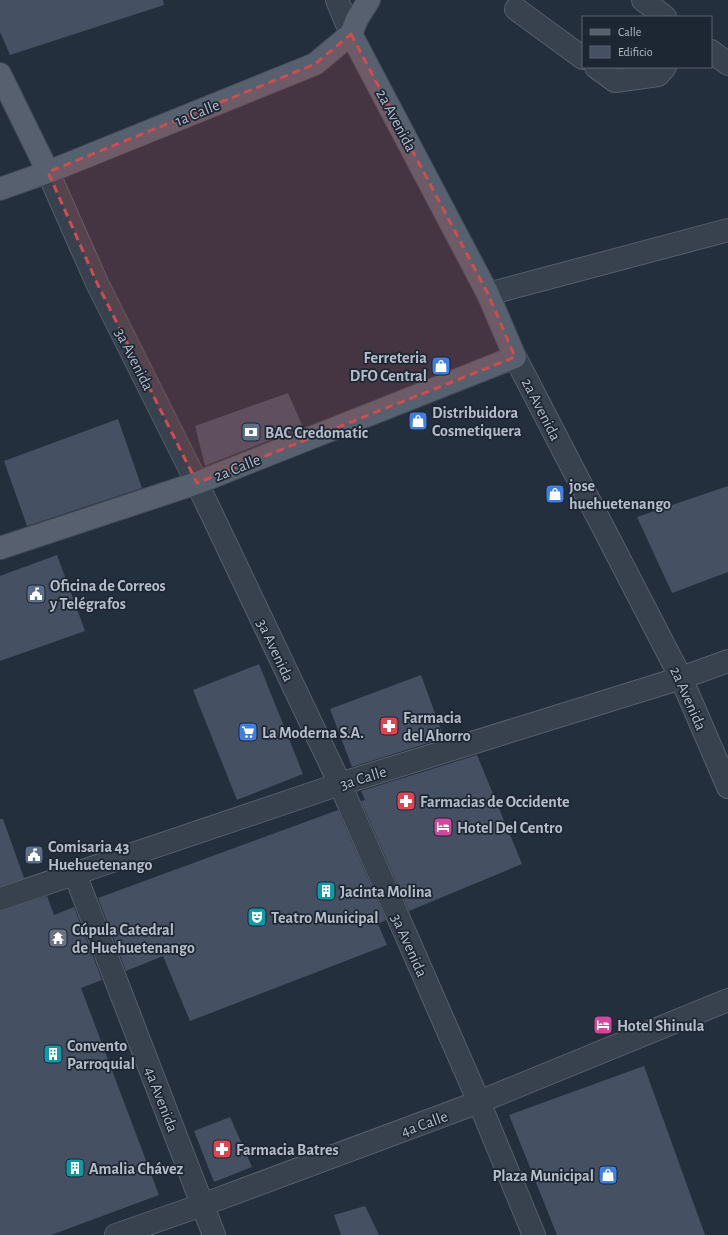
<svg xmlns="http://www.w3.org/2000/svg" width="728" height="1235" font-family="'Alegreya Sans',sans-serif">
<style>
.building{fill:#455162}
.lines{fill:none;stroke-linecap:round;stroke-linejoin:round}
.street-casing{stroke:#565f6c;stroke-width:24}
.primary-casing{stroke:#414a57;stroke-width:24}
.street{stroke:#38414e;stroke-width:22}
.primary{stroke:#56606e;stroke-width:22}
.marked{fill:#ce4d50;fill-opacity:0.2;stroke:#ce4d50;stroke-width:3;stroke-dasharray:8 5;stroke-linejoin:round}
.labels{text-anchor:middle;stroke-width:3.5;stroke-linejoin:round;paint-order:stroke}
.street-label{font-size:16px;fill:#b4bcc9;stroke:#1d2633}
.poi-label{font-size:16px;font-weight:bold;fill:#b4bcc9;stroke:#1d2633;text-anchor:start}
</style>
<rect width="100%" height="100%" fill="#242f3e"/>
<path class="building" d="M0,0H163L164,5L10,55L0,32Z
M288,393L303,427L205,466L195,426Z
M118,419L142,488L27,526L4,461Z
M728,486V572L672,593L637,517Z
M57,555L85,631L0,661V576Z
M259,664L303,774L237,800L193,690Z
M421,675L444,738L352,767L330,709Z
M477,755L522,864L409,911L361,801L365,800L361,791Z
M338,810L386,920L378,924L387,945L190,1021L163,956L126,971L98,898Z
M0,819H3L24,878L0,886Z
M47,896L54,915L74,907L102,980L81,988L159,1195L51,1235H0V911Z
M644,1066L705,1235H557L509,1115Z
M230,1117L252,1167L214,1182L194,1131Z
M365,1206L379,1235H341L334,1215Z"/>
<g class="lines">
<defs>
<path id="street" d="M337,0L351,34
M643,0L665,17
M516,9L583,58
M711,51L728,64
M596,67L615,81L658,75L665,67
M48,172L97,283L197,483L340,784L479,1102L534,1235
M488,294L728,230
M515,357L681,678L728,787
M75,874L214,1235
M0,899L340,784L681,678L728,661
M116,1235L202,1205L479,1102L728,1000"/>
<path id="primary" d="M0,74L48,172
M0,189L48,172L315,64L351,34L357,19L369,0
M0,548L197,483L515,357L488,294L351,34"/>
</defs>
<use href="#street" class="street-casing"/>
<use href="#primary" class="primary-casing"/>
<use href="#street" class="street"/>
<use href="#primary" class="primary"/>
</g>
<path class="marked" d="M351,34L488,294L515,357L197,483L97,283L48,172L315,64Z"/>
<defs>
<symbol id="shop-square" viewBox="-11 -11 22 22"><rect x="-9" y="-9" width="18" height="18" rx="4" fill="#3f7fe0" stroke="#1d2633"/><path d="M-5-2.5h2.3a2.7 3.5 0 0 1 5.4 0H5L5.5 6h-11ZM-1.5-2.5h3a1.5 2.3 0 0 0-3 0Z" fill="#fff"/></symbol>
<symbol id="bank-square" viewBox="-11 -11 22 22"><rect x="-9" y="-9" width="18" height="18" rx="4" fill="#5c6f8a" stroke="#1d2633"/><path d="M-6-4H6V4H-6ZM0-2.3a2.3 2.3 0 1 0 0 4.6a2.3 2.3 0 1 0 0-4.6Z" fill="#fff"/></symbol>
<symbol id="civic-square" viewBox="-11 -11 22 22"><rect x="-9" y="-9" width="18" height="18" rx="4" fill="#5c6f8a" stroke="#1d2633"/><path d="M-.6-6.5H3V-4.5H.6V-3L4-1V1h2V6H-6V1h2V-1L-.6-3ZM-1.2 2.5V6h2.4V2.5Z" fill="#fff"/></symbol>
<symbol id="pharmacy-square" viewBox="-11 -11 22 22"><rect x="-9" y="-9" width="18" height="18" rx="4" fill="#e0444e" stroke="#1d2633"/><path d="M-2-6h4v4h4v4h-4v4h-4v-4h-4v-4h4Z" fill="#fff"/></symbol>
<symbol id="supermarket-square" viewBox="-11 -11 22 22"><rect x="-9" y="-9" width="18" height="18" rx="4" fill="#3f7fe0" stroke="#1d2633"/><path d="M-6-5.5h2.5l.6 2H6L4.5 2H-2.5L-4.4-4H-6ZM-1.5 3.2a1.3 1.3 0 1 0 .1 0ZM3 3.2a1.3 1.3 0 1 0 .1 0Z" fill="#fff"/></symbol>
<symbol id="hotel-square" viewBox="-11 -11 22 22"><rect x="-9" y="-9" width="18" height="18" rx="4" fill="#d1479c" stroke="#1d2633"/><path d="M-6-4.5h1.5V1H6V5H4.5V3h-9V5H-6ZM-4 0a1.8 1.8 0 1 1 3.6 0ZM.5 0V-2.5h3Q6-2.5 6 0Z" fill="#fff"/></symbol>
<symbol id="building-square" viewBox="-11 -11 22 22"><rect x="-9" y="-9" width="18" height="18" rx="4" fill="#0f9aa8" stroke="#1d2633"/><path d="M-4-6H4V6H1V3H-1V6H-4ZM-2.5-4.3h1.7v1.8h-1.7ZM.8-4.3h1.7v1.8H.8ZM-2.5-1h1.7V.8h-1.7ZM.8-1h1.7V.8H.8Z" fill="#fff"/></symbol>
<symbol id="theatre-square" viewBox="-11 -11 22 22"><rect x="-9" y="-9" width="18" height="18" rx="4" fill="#0f9aa8" stroke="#1d2633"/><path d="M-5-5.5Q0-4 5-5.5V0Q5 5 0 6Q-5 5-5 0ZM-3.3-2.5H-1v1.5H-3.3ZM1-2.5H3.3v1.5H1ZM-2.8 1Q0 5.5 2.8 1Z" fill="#fff"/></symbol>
<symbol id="temple-square" viewBox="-11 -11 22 22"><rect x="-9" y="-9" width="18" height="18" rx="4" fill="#6b7280" stroke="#1d2633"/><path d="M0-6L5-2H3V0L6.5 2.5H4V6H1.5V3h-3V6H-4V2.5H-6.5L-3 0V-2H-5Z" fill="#fff"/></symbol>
</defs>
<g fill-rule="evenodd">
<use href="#shop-square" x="430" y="355" width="22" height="22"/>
<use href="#shop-square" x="407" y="410" width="22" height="22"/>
<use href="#bank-square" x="240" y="421" width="22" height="22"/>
<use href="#shop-square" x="544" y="483" width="22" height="22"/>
<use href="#civic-square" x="25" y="583" width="22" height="22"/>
<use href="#pharmacy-square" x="378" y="715" width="22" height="22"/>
<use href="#supermarket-square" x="237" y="721" width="22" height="22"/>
<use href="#pharmacy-square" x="395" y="790" width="22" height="22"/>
<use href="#hotel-square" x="432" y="816" width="22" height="22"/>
<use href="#civic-square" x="23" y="844" width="22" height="22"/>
<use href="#building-square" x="315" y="880" width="22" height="22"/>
<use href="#theatre-square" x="246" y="906" width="22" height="22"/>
<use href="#temple-square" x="47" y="927" width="22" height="22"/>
<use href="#hotel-square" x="592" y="1014" width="22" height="22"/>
<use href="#building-square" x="42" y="1043" width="22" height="22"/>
<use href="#pharmacy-square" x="211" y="1138" width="22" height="22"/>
<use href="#building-square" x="64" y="1157" width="22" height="22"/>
<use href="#shop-square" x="597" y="1164" width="22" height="22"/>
</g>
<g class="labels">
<g class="street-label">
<text transform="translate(197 112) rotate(-22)" y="6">1a Calle</text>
<text transform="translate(397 120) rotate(62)" y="6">2a Avenida</text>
<text transform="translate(135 359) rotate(63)" y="6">3a Avenida</text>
<text transform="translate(542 409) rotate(63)" y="6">2a Avenida</text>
<text transform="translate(237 467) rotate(-22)" y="6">2a Calle</text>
<text transform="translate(276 650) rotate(65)" y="6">3a Avenida</text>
<text transform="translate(689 698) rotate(66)" y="6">2a Avenida</text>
<text transform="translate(363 777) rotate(-17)" y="6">3a Calle</text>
<text transform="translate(410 945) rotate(66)" y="6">3a Avenida</text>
<text transform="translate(162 1099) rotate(69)" y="6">4a Avenida</text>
<text transform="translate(424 1123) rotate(-20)" y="6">4a Calle</text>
</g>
<g class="poi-label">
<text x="427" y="363" text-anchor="end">Ferreteria<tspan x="427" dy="18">DFO Central</tspan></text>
<text x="432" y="418">Distribuidora<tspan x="432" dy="18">Cosmetiquera</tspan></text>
<text x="265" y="438">BAC Credomatic</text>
<text x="569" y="491">jose<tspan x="569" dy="18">huehuetenango</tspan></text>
<text x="50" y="591">Oficina de Correos<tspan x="50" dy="18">y Telégrafos</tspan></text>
<text x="403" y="723">Farmacia<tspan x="403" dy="18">del Ahorro</tspan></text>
<text x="262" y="738">La Moderna S.A.</text>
<text x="420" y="807">Farmacias de Occidente</text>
<text x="457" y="833">Hotel Del Centro</text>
<text x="48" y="852">Comisaria 43<tspan x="48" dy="18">Huehuetenango</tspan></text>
<text x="340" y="897">Jacinta Molina</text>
<text x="271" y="923">Teatro Municipal</text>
<text x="72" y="935">Cúpula Catedral<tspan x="72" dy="18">de Huehuetenango</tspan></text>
<text x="617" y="1031">Hotel Shinula</text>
<text x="67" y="1051">Convento<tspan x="67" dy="18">Parroquial</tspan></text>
<text x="236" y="1155">Farmacia Batres</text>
<text x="89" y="1174">Amalia Chávez</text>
<text x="594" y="1181" text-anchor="end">Plaza Municipal</text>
</g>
</g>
<rect x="582" y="16" width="130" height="52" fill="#1d2633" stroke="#59626f"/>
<rect x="590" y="29" width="20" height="6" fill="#56606e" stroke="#59626f"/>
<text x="618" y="36" font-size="12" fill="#b4bcc9">Calle</text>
<rect x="590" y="46" width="20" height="12" fill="#455162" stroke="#59626f"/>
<text x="618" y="56" font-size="12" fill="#b4bcc9">Edificio</text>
</svg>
